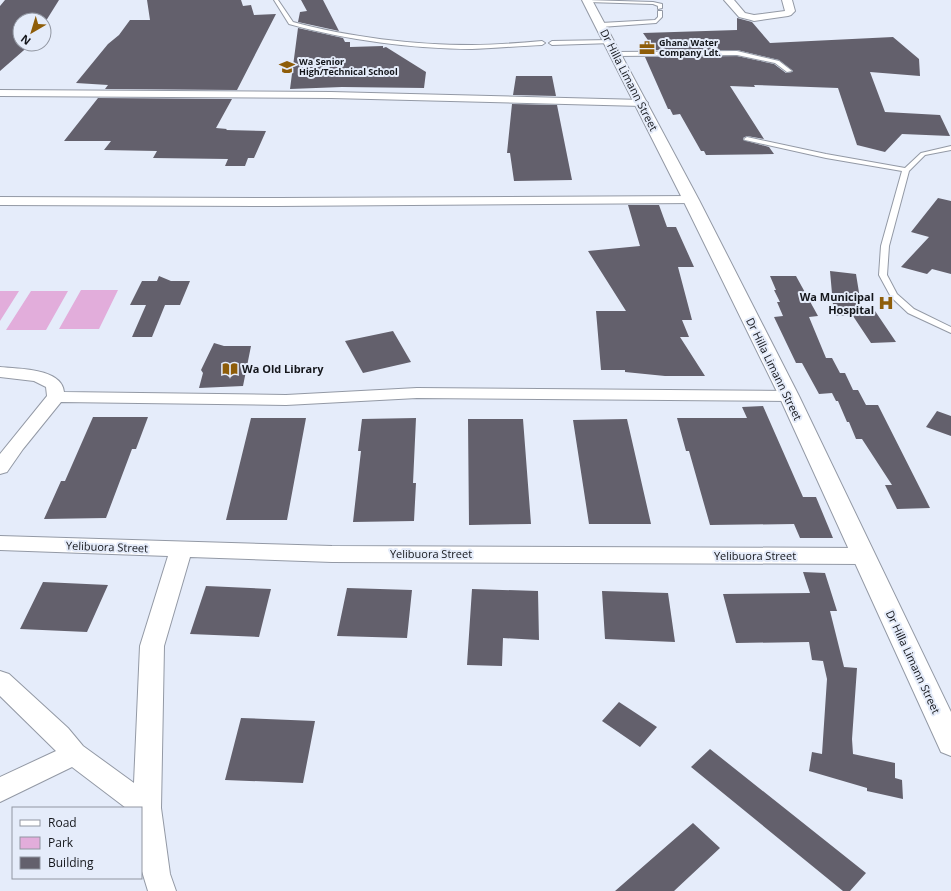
<svg xmlns="http://www.w3.org/2000/svg" width="951" height="891" font-family="'Open Sans',sans-serif">
<style>
.green{fill:#e2addb}
.building{fill:#63606c}
.lines{fill:none;stroke-linecap:round;stroke-linejoin:round}
.service-casing{stroke:#9399a5;stroke-width:2}
.minor-casing{stroke:#9399a5;stroke-width:2}
.trunk-casing{stroke:#9399a5;stroke-width:2}
.service{fill:#fff;fill-rule:evenodd}
.minor{fill:#fff;fill-rule:evenodd}
.trunk{fill:#fff;fill-rule:evenodd}
.labels{text-anchor:middle;stroke-width:4;stroke-linejoin:round;paint-order:stroke}
.far-poi-label{font-size:9px;font-weight:bold;fill:#14161b;stroke:#e5ecfa;text-anchor:start}
.street-label{font-size:11px;fill:#14161b;stroke:#e5ecfa}
.poi-label{font-size:11px;font-weight:bold;fill:#14161b;stroke:#e5ecfa;text-anchor:end}
</style>
<rect width="100%" height="100%" fill="#e5ecfa"/>
<path class="green" d="M81,290H118L99,329H59Z
M0,291H19L0,321Z
M31,291H68L46,330H6Z"/>
<path class="building" d="M5,0H59L44,24V20H20V44H31L0,71V6Z
M147,0H241L243,6L251,5L254,15L276,14L237,90L105,89L108,85L76,83L108,44L119,35L130,20H150Z
M301,0H323L339,31L298,22L300,12L307,11Z
M737,18L752,22L770,43L893,37L919,59L920,76L870,72L885,112L940,115L950,136L902,134L885,152L857,145L838,88L754,85L755,87L730,86L764,139L747,136L743,138V140L769,147L774,154L706,155L704,151H701L680,114L673,115L670,109H668L645,57L737,56L774,64L786,73L792,72L793,71L779,60L737,50H642L640,46H652L643,33L737,30Z
M298,28L343,38L345,42H350V47L383,46V48L386,47L426,72L424,88L342,87L290,89Z
M516,76H552L556,96L513,95Z
M98,98L232,99L216,128L227,129L226,130L266,131L254,158H248L245,166H225L228,159L153,158L157,151L104,150L111,141H64Z
M512,104L557,105L572,180L514,181L510,153H507Z
M938,198L951,201V274L932,269L927,274L901,267L929,237L911,232Z
M628,205H659L667,227H676L694,267H678L692,320H682L689,337H680L705,376H665L625,372V370H601L596,311H626L588,251L640,246Z
M830,271L856,274L862,311H875L896,342L871,343L853,316H834Z
M159,276L171,281H190L180,305H165L152,337H132L146,305H130L142,281H157Z
M770,276H796L818,316L809,317L826,358H832L840,373H845L853,390H858L866,405H878L930,508L897,509L885,485H892L862,439H856L849,422H847L838,401H836L832,393L819,394L802,363H796L774,317L783,316L777,302H780L774,290H776Z
M393,331L411,362L363,373L345,341Z
M214,343L224,346H251L243,386L199,388L203,373L201,370Z
M763,406L803,497H816L833,538H800L794,524L710,525L689,451H686L677,418H747L742,407Z
M937,411L951,416V436L926,427Z
M93,417H148L136,449H132L106,518L44,519L61,481H65Z
M251,418H306L287,520H226Z
M416,418L413,483H416L414,521L353,522L361,451H358L362,419Z
M468,419H523L531,524L469,525Z
M627,419L651,524H589L573,420Z
M803,572L825,573L837,611H830L844,667L857,668L852,739L853,754L895,763V778L902,780L903,799L867,791V788L809,771L812,752L822,754L827,679L823,661L812,660L809,642L736,643L723,594L810,593Z
M43,582L108,585L87,632L20,629Z
M206,586L271,589L259,637L190,634Z
M347,588L412,590L407,638L337,636Z
M472,589L538,591L539,640L503,638L502,666L467,665Z
M602,591L668,593L675,642L605,639Z
M619,702L657,727L640,747L602,721Z
M241,718L315,721L303,783L225,780Z
M710,749L866,873L850,891H843L691,767Z
M693,823L720,848L674,891H615Z"/>
<g class="lines">
<defs>
<path id="service" d="M274,0H278L293,22C348,37 414,45 472,45C495,45 519,43 542,41L545,43L542,45C519,46 495,48 472,49C414,49 346,40 289,24Z
M585,0L653,2L662,4V8L658,9V6L653,4L587,2Z
M658,11H662V17L656,23L601,27L598,25L601,23L655,20L658,17Z
M610,40L613,42L612,43L552,45L549,43L552,41Z
M737,51L779,61L792,71L787,72L775,63L737,55L615,56L612,54L615,52Z
M747,137L826,154L905,168L921,153L951,146V150L925,155L909,171L889,246L887,275L897,294L914,309L951,327V333L908,313L891,297L879,275L881,246L902,171L826,158L745,140L744,139Z"/>
<path id="minor" d="M724,0H734L745,13L754,15L785,11L782,0H792L795,11L791,15L788,16L754,21L751,20L739,17Z
M0,90L331,92L642,100L646,101L648,103L646,105L642,106L331,98L0,96Z
M691,196L696,197L698,200L696,203L278,206L0,205V197L278,198Z
M0,367C18,369 62,368 64,392L286,395L417,388L789,391L795,392L798,396L795,400L789,401L417,398L286,405L61,402L23,449L7,472L0,474V454L47,396L46,387L34,381L0,377Z
M0,536L332,546L862,548L870,551L873,556L870,561L862,564L332,562L190,557L164,646L161,808L170,874L176,891H148L141,868V808H126L72,767L0,802V777L56,751L0,696V671L9,674L68,728L83,746L134,783L140,646L168,556L0,550Z"/>
<path id="trunk" d="M582,0H592L699,200L799,396L951,712V756L941,752L779,396L683,200Z"/>
</defs>
<use href="#service" class="service-casing"/>
<use href="#minor" class="minor-casing"/>
<use href="#trunk" class="trunk-casing"/>
<use href="#service" class="service"/>
<use href="#minor" class="minor"/>
<use href="#trunk" class="trunk"/>
</g>
<defs>
<symbol id="office-bare" viewBox="-9 -9 18 18"><path d="M-6-3h4V-5.5h4V-3h4V5H-6ZM-1-4.5V-3h2v-1.5ZM-6 0V1H6V0Z" fill="#8e5d09" stroke="#e5ecfa" stroke-width="2.5" paint-order="stroke"/></symbol>
<symbol id="school-bare" viewBox="-9 -9 18 18"><path d="M0-5L7-2L0 1L-7-2ZM-4 1L0 2.5L4 1V4Q0 6-4 4Z" fill="#8e5d09" stroke="#e5ecfa" stroke-width="2.5" paint-order="stroke"/></symbol>
<symbol id="hospital-bare" viewBox="-9 -9 18 18"><path d="M-5-5h3v3.5h4V-5h3V5h-3V1.5h-4V5h-3Z" fill="#8e5d09" stroke="#e5ecfa" stroke-width="2.5" paint-order="stroke"/></symbol>
<symbol id="library-bare" viewBox="-9 -9 18 18"><path d="M-6-4Q-3-5.5-.7-3.5V5Q-3 3-6 4ZM6-4Q3-5.5 .7-3.5V5Q3 3 6 4Z" fill="#8e5d09" stroke="#e5ecfa" stroke-width="2.5" paint-order="stroke"/></symbol>
</defs>
<g fill-rule="evenodd">
<use href="#office-bare" x="636" y="37" width="22" height="22"/>
<use href="#school-bare" x="276" y="56" width="22" height="22"/>
<use href="#hospital-bare" x="875" y="292" width="22" height="22"/>
<use href="#library-bare" x="219" y="358" width="22" height="22"/>
</g>
<g class="labels">
<g class="far-poi-label">
<text x="659" y="46">Ghana Water<tspan x="659" dy="10">Company Ldt.</tspan></text>
<text x="299" y="65">Wa Senior<tspan x="299" dy="10">High/Technical School</tspan></text>
</g>
<g class="street-label">
<text transform="translate(629 80) rotate(63)" y="4">Dr Hilla Limann Street</text>
<text transform="translate(774 369) rotate(64)" y="4">Dr Hilla Limann Street</text>
<text transform="translate(107 547) rotate(2)" y="4">Yelibuora Street</text>
<text x="431" y="558">Yelibuora Street</text>
<text x="755" y="560">Yelibuora Street</text>
<text transform="translate(913 662) rotate(65)" y="4">Dr Hilla Limann Street</text>
</g>
<g class="poi-label">
<text x="874" y="301">Wa Municipal<tspan x="874" dy="13">Hospital</tspan></text>
<text x="242" y="373" text-anchor="start">Wa Old Library</text>
</g>
</g>
<rect x="12" y="807" width="130" height="72" fill="#e5ecfa" stroke="#9196a1"/>
<rect x="20" y="820" width="20" height="6" fill="#ffffff" stroke="#9196a1"/>
<text x="48" y="827" font-size="12" fill="#14161b">Road</text>
<rect x="20" y="837" width="20" height="12" fill="#e2addb" stroke="#9196a1"/>
<text x="48" y="847" font-size="12" fill="#14161b">Park</text>
<rect x="20" y="857" width="20" height="12" fill="#63606c" stroke="#9196a1"/>
<text x="48" y="867" font-size="12" fill="#14161b">Building</text>
<g transform="translate(32 32) rotate(218)"><circle r="19" fill="#e5ecfa" stroke="#9196a1"/>
<path d="M0-3L7 15L0 10L-7 15Z" fill="#8e5d09"/>
<text y="-6" font-size="11" font-weight="bold" text-anchor="middle" fill="#14161b">N</text>
</g>
</svg>
